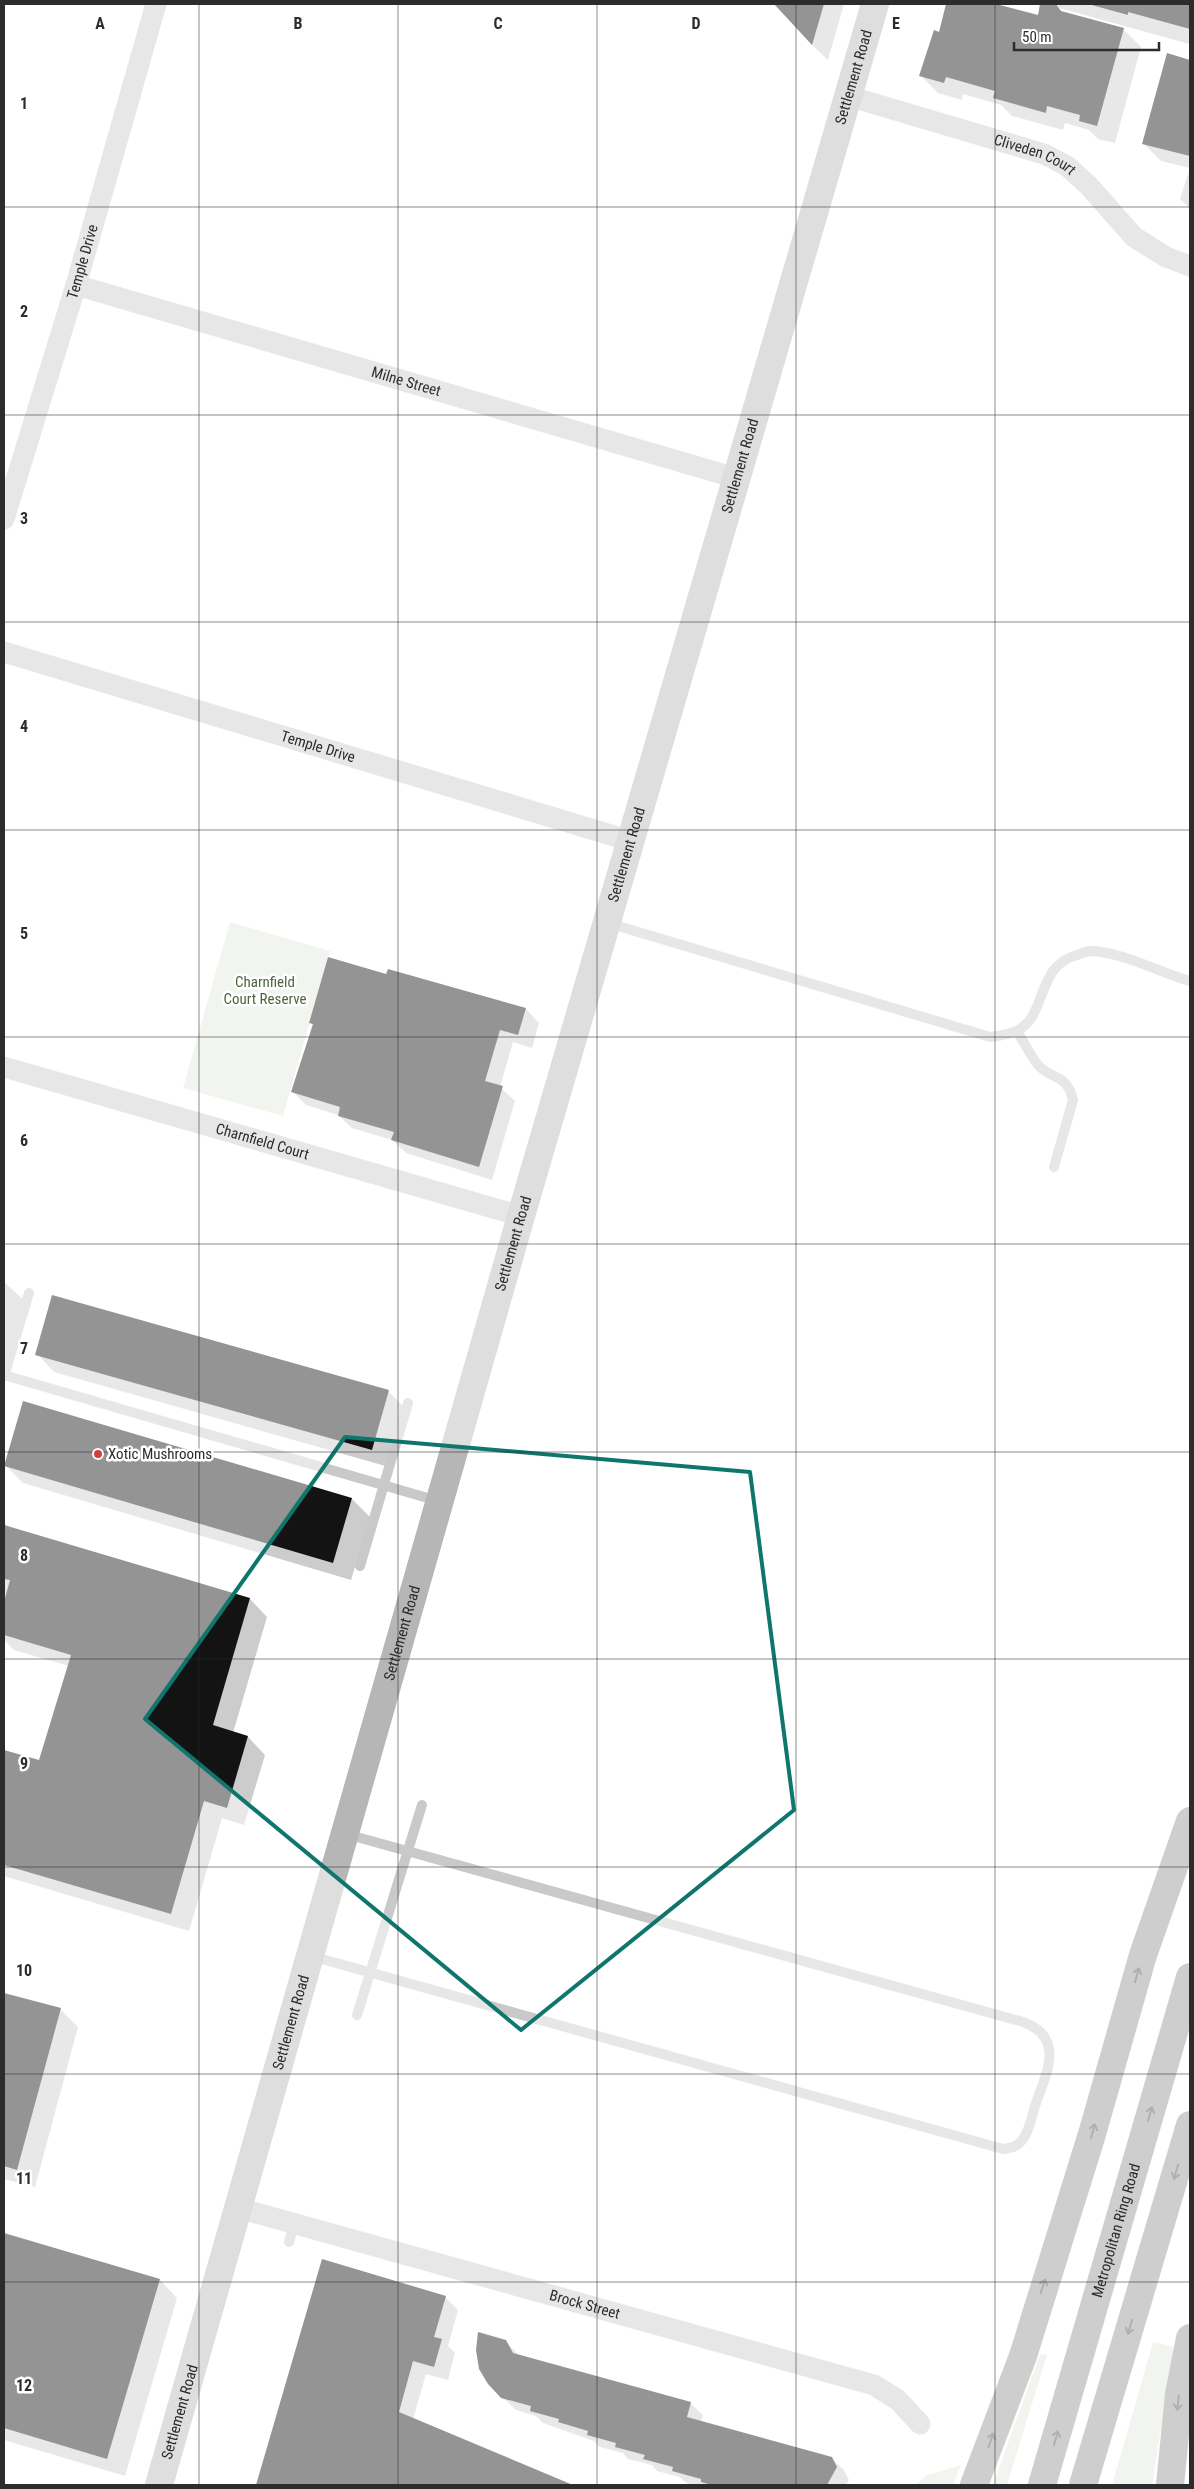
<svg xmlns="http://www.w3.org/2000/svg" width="1194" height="2489" font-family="'Roboto Condensed',sans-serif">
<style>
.green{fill:#e2e9db}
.shadow{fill:#0003}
.building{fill:#131313}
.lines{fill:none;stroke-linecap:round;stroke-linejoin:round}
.lane{stroke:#c9c9c9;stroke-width:10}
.street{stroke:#c9c9c9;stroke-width:21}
.secondary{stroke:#b6b6b6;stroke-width:28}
.highway{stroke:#939393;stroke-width:28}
.oneway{stroke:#505050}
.marked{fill:none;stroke:#0f766e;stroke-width:4;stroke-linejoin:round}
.grid{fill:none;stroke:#2c2c2c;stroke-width:1;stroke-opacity:0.55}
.poi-dot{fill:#d73b3d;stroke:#fff;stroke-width:2}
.labels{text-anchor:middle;stroke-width:5;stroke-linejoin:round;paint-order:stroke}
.street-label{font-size:15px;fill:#2c2c2c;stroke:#fff}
.park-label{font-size:15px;fill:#4d643e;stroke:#fff}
.poi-label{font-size:15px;fill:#2c2c2c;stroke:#fff;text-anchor:start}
.grid-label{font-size:16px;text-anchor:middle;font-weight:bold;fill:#2c2c2c;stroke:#fff;stroke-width:5;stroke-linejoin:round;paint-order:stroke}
</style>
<rect width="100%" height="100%" fill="#fff"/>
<path class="green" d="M230,922L330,951L283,1116L183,1088Z
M1153,2342L1174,2347L1152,2485H1112Z
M1040,2354L1047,2355L1007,2485H993Z
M961,2465L953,2485H916L927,2475Z"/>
<path class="shadow" d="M776,4H844L828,60L812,45Z
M948,4H992L1065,24L1123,29L1141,47L1115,143L1098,139L1089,130L1065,123L1063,130L1012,116L1001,105L963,94L962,100L938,93L921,76L940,34Z
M1077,4H1190V41Z
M1168,55L1190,61V209L1180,199L1190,168L1161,161L1144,144Z
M389,971L526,1009L539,1023L532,1048L513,1042L500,1087L515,1101L492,1180L406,1153L392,1140L352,1128L338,1115L306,1105L293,1092L314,1026L311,1023L387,975Z
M4,1282L24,1300L7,1359L4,1358Z
M37,1354L388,1391L406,1409L389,1467L54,1372Z
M24,1402L352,1499L370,1517L351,1580L23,1483L6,1466Z
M4,1522L9,1528L250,1599L267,1617L233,1733L248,1737L265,1755L244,1825L222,1818L189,1931L4,1876V1751L40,1762L69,1666L14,1650L4,1640Z
M4,1994L60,2009L78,2027L35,2187L4,2179Z
M4,2234L160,2280L177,2298L125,2476L4,2440Z
M322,2261L445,2297L458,2310L448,2346L455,2353L448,2380L426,2374L413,2419L570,2485H257Z
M505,2341L520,2356L690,2403L703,2415L701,2422L831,2458L844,2470L849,2480L846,2485H695L686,2483L680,2477L657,2471L652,2465L628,2459L623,2453L600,2447L594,2441L543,2423L536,2416L516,2410L489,2384Z"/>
<path class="building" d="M774,4H824L812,45Z
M946,4H996L1038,15L1040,4H1056L1061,11L1124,28L1097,126L1079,121L1080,115L1047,106L1046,113L993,98L995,91L946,77L944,83L919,76L934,30L939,32Z
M1088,4H1190V29L1128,12V15Z
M1167,53L1190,60V156L1142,144Z
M328,957L386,974L388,969L526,1008L518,1035L500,1030L485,1081L503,1086L479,1167L391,1140L394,1132L338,1116L340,1107L291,1092L313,1024L309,1023Z
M52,1295L389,1390L372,1450L35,1355Z
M23,1401L352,1498L333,1563L4,1466Z
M4,1525L250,1598L213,1725L248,1736L227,1808L204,1801L171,1914L4,1865V1750L39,1760L71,1655L4,1635V1602L10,1580L4,1579Z
M4,1993L61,2008L17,2170L4,2166Z
M4,2233L160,2279L107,2459L4,2428Z
M322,2259L446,2296L434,2337L442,2339L434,2367L413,2361L399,2412L573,2485H256Z
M478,2332L506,2340L513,2353L691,2402L687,2417L832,2457L837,2467L827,2485H712L701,2482V2479L672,2471L673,2467L643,2459L645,2455L615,2447L616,2443L587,2435L588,2431L558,2422L559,2419L530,2411L531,2406L501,2398L488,2384L479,2369L476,2350Z"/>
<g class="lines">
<path class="lane" d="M1063,4L1190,39
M608,923L990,1037C998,1036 1008,1035 1016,1031C1048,1017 1035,966 1077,955C1082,953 1087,951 1092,951C1125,953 1158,972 1190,981
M1017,1031C1024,1042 1030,1055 1038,1065C1051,1080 1067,1073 1073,1100L1054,1167
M4,1375L438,1501
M4,1376L29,1293
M360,1566L408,1403
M311,1956L1003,2149C1012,2148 1017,2147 1023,2139C1030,2130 1032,2114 1036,2103C1047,2072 1065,2037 1023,2022L346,1834
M357,2015L422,1805
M289,2242L294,2224"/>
<g class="street">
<path id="s1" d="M848,96L1044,154L1067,166L1089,186L1134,237L1166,257L1190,266"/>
<path id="s2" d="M76,285L736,478"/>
<path id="s3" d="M4,519L76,285L156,4"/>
<path id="s4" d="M4,652L631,841"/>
<path id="s5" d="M4,1067L521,1216"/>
<path id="s6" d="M238,2208L874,2385L898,2400L920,2424"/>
</g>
<path class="secondary" id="s7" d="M159,2485L521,1216L875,4"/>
<g class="highway">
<path d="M974,2485L1023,2356L1092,2134L1143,1955L1190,1821"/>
<path id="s8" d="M1042,2485L1190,1977"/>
<path d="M1083,2485L1190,2125"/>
<path d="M1170,2485L1179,2394L1190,2338"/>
</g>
</g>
<defs><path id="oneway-shaft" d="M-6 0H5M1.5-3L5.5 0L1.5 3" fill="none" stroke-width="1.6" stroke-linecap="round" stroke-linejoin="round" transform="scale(1.25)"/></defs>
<g class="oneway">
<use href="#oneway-shaft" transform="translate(1137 1975) rotate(-74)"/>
<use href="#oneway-shaft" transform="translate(1150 2114) rotate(-74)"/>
<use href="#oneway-shaft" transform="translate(1093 2131) rotate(-74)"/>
<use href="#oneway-shaft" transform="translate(1176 2172) rotate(107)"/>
<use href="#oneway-shaft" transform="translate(1043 2286) rotate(-72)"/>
<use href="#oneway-shaft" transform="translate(1130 2327) rotate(107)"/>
<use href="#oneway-shaft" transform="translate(1178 2403) rotate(96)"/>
<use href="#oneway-shaft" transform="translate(1056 2438) rotate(-74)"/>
<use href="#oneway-shaft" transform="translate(991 2440) rotate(-70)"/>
</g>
<path d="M0 0H1194V2489H0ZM345,1437L750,1472L794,1810L521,2030L145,1719Z" fill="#fff" fill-opacity=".55" fill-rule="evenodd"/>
<path class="marked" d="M345,1437L750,1472L794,1810L521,2030L145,1719Z"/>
<path class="grid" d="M199,4V2485M398,4V2485M597,4V2485M796,4V2485M995,4V2485M4,207H1190M4,415H1190M4,622H1190M4,830H1190M4,1037H1190M4,1244H1190M4,1452H1190M4,1659H1190M4,1867H1190M4,2074H1190M4,2282H1190"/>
<circle class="poi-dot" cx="98" cy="1454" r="5"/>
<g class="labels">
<g class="street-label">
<text dy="5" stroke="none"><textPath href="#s7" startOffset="2506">Settlement Road</textPath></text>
<text dy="5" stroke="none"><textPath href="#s1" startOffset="196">Cliveden Court</textPath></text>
<text dy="5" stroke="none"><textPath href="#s3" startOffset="269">Temple Drive</textPath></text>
<text dy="5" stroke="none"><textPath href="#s2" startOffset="344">Milne Street</textPath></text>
<text dy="5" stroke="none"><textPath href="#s7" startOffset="2101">Settlement Road</textPath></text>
<text dy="5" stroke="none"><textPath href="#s4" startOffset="328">Temple Drive</textPath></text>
<text dy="5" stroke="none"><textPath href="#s7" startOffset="1696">Settlement Road</textPath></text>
<text dy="5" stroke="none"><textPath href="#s5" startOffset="269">Charnfield Court</textPath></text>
<text dy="5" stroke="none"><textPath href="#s7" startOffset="1291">Settlement Road</textPath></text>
<text dy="5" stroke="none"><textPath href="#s7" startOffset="886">Settlement Road</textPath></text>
<text dy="5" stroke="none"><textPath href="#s7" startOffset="481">Settlement Road</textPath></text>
<text dy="5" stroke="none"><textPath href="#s8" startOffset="265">Metropolitan Ring Road</textPath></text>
<text dy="5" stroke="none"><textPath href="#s6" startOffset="360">Brock Street</textPath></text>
<text dy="5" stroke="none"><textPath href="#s7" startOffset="76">Settlement Road</textPath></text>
</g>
<g class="park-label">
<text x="265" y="987">Charnfield<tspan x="265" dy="17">Court Reserve</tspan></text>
</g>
<g class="poi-label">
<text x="108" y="1459">Xotic Mushrooms</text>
</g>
</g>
<g class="grid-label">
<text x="100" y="29">A</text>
<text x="298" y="29">B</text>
<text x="498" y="29">C</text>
<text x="696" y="29">D</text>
<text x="896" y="29">E</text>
<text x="24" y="109">1</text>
<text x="24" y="317">2</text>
<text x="24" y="524">3</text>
<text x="24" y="732">4</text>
<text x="24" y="939">5</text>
<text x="24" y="1146">6</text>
<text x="24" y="1354">7</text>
<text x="24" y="1561">8</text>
<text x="24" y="1769">9</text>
<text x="24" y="1976">10</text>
<text x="24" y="2184">11</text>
<text x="24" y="2391">12</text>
</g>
<rect width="1194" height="2489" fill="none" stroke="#2c2c2c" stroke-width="10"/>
<path d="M1014 42v8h145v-8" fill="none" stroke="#2c2c2c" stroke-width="2.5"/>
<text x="1022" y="42" font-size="15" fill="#2c2c2c" stroke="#ffffff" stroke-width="4" paint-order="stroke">50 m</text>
</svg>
